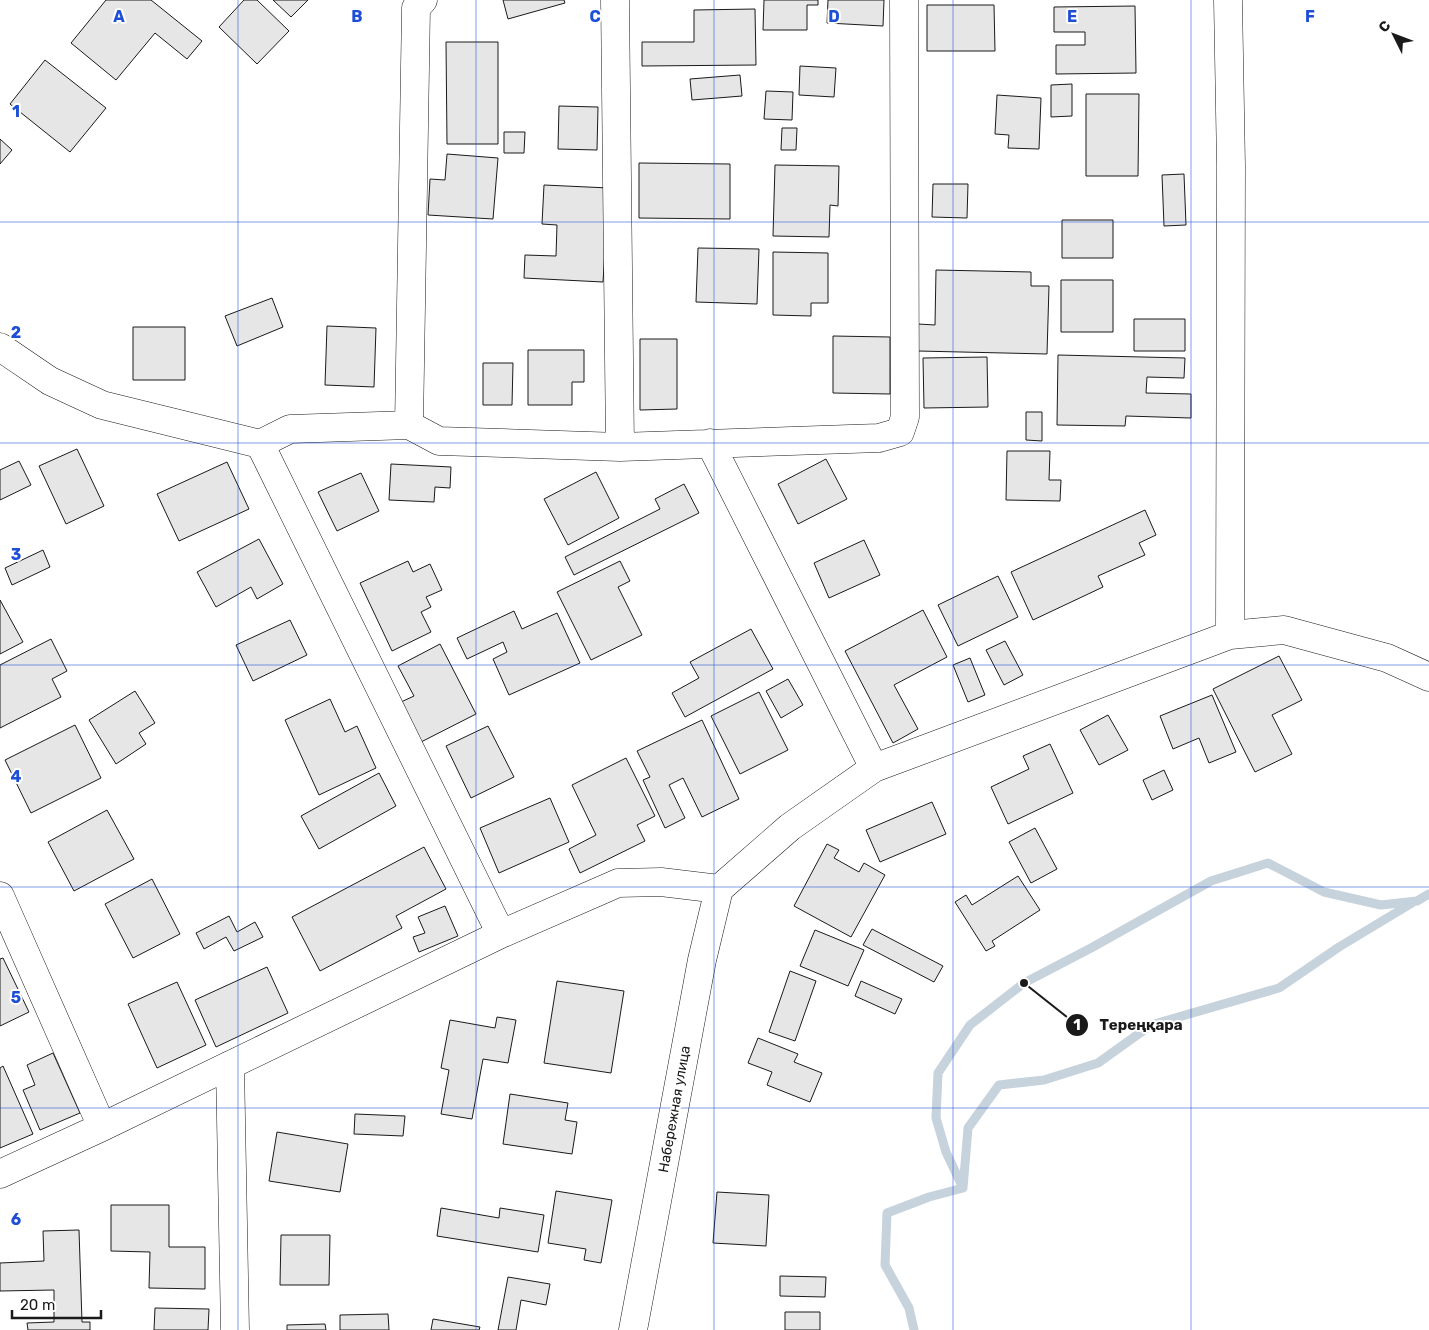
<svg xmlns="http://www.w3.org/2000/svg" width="1429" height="1330" font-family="Rubik,sans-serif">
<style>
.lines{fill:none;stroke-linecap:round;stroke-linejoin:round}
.stream{stroke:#c6d2dc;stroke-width:9}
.building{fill:#e6e6e6;stroke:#1a1a1a}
.minor-casing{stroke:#1a1a1a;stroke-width:29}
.minor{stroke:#fff;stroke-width:28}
.grid{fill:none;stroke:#1d4ed8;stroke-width:1;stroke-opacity:0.55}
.labels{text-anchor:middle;stroke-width:4;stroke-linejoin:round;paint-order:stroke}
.street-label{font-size:14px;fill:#1a1a1a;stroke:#fff}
.grid-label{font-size:16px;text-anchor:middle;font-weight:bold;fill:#1d4ed8;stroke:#fff;stroke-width:4;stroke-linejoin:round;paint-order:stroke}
.leader{fill:none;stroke:#1a1a1a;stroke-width:2}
.callout-dot{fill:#1a1a1a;stroke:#fff;stroke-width:2}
.mark-label{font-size:15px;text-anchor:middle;font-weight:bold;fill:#fff}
.callout-label{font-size:15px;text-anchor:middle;font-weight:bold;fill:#1a1a1a;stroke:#fff;stroke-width:4;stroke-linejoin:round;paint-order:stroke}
</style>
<rect width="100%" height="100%" fill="#fff"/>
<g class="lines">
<path class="stream" d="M963,1188L968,1128L999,1085L1044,1080L1098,1063L1151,1025L1279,988L1339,947L1412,903
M914,1330L909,1308L885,1265L887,1213L929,1197L963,1188L946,1152L936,1118L938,1073L970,1025L1024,983L1091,948L1211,881L1268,863L1324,892L1381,905L1417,901L1429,894"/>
</g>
<path class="building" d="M106,0H151L202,41L187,59L155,33L116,80L71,43Z
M244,0H257L289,31L257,64L219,27Z
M273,0H308L291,17Z
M503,0H564L565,3L508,19Z
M764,0H818V5H807V30H763Z
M828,0H884L883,26L827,23Z
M927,5H994L995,51H927Z
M1135,6L1136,73L1056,74V45H1085V32H1054V7Z
M755,9L756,65L642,66V42H694V10Z
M446,42H498V144H447Z
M45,60L106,108L70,152L10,104Z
M800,66L836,68L834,97L799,95Z
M740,75L742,96L692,100L690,79Z
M1072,84V116L1051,117V85Z
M766,91L793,92L792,120L764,119Z
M1086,94H1139L1138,176H1086Z
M997,95L1041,98L1039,149L1008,148L1009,135L995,134Z
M559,106L598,107L597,150L558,149Z
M782,128H797L796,150H781Z
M504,132H525L524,153H504Z
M0,139L12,150L0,164Z
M447,154L498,158L493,219L428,215L430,179L445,180Z
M639,163L730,164V219L639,218Z
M775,165L839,166L838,206L830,205L829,237L773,236Z
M1184,174L1186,225L1164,226L1162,175Z
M933,184H968L967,218L932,217Z
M544,185L609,188L603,282L524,278L525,255L556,256L557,225L542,224Z
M1062,220H1113V258H1062Z
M698,248L759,249L757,304L696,302Z
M773,252L828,253V303H811V316L773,315Z
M936,270L1031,272V286H1049L1047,354L918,351V324L935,325Z
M1061,280H1113V332H1061Z
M272,298L283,327L237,346L225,316Z
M1134,319H1185V351H1134Z
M327,326L376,328L374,387L325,385Z
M133,327H185V380H133Z
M833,336L890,337V394L833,393Z
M640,339H677V409L640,410Z
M528,350H584V382H572V405H528Z
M1058,355L1185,358L1184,378L1147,377L1146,393L1191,394V418L1126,416L1125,426L1057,425Z
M987,357L988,407L924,408L923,358Z
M483,363H513L512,405H483Z
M1026,412H1042V441L1026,440Z
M77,449L104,506L66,524L39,466Z
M1007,451H1050L1049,480H1061L1060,501L1006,500Z
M826,459L847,499L798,524L778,484Z
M19,461L31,485L0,500V470Z
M227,462L249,509L179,541L157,494Z
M391,464L451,467L450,488L435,487L434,502L389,500Z
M596,472L619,518L568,545L544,499Z
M361,473L379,511L337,531L318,492Z
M684,484L699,513L574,575L565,557L660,509L655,499Z
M1145,510L1156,535L1139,543L1145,555L1098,576L1103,587L1033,620L1011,572Z
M259,539L283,584L257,599L251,587L216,607L197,572Z
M864,540L880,575L829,598L814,563Z
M43,550L50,567L12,585L5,568Z
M408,561L413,572L430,564L442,590L426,597L431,607L421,612L431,632L392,651L360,583Z
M620,561L630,581L618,587L642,635L591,660L557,592Z
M998,576L1018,617L958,646L938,605Z
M0,600L23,642L0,654Z
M923,610L947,657L894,685L918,729L893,743L845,651Z
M514,611L522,629L557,613L580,663L509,695L493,659L507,652L503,642L467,659L457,638Z
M290,620L307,655L253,681L236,645Z
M751,629L773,669L685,717L672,693L699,678L690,662Z
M51,639L67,671L52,679L61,697L0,728V665Z
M1005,641L1023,675L1004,685L986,650Z
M440,644L476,714L421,742L401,702L414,696L398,666Z
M1279,656L1302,700L1272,715L1292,754L1255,772L1213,689Z
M970,658L985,695L968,702L953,665Z
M788,679L803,705L781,718L766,691Z
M135,691L155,723L139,733L146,744L116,764L89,720Z
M759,692L788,750L740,774L711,716Z
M1212,695L1236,752L1209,763L1199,738L1173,749L1160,716Z
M330,699L345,732L357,726L376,768L319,795L285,720Z
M1108,715L1128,750L1099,765L1080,730Z
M702,720L739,799L702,817L683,778L669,785L685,818L665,828L643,780L650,777L637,751Z
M75,725L101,778L31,813L5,760Z
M488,726L514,777L471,798L446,746Z
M1050,744L1073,793L1008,824L991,787L1029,769L1023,756Z
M626,758L655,816L637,825L645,841L580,873L569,849L596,835L572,785Z
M1164,770L1173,790L1152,800L1143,780Z
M379,773L396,806L319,849L301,816Z
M550,798L569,842L499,873L480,828Z
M932,802L946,834L880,862L866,830Z
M107,810L134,859L74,891L48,842Z
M1035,828L1057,869L1031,883L1009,842Z
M827,844L839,850L834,858L859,872L864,863L885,875L851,937L794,906Z
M424,847L446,889L396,916L402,928L320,971L292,917Z
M1018,876L1040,910L992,941L995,946L986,951L955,902L966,895L972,905Z
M152,879L180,934L133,958L105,904Z
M445,906L458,936L419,952L413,937L425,933L418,917Z
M229,916L237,932L255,922L263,937L234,951L226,937L204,949L196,933Z
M872,929L943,966L934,982L863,945Z
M815,930L864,950L848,986L800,966Z
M3,958L29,1012L0,1026V959Z
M267,967L288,1013L216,1047L195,1000Z
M790,971L816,981L795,1041L769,1032Z
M557,981L624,991L611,1073L544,1063Z
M861,981L902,999L895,1014L855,996Z
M177,982L206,1045L157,1068L128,1004Z
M497,1017L516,1020L508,1063L483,1059L472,1119L441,1114L449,1070L441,1068L450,1020L495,1028Z
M758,1038L798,1054L794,1062L822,1073L810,1102L767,1085L772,1072L748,1063Z
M53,1053L80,1113L40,1130L23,1090L35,1085L27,1065Z
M3,1066L33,1134L0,1148V1068Z
M510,1094L568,1103L565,1120L577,1122L572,1154L503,1144Z
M355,1114L405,1116L403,1136L354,1134Z
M277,1132L348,1144L340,1192L269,1181Z
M556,1191L612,1200L601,1263L584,1260L586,1249L548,1243Z
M717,1192L769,1195L766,1246L713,1243Z
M111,1205H169V1247H205V1289L149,1288L150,1252L111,1251Z
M441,1208L499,1218L500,1208L544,1215L538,1252L437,1236Z
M79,1230L82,1322H90V1330H28L27,1323L54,1322V1290L0,1291V1263L44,1261L43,1231Z
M281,1235H330L329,1285H280Z
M780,1276L826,1277L825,1297L780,1296Z
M508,1277L550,1284L546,1305L521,1300L516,1330H498Z
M155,1308L209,1309L208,1330H154Z
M785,1312H820V1330H785Z
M388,1314L389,1330H340V1315Z
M433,1319L480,1327L479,1330H431Z
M325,1324L326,1330H287V1325Z"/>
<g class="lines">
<defs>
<path id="minor" d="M615,0L620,447
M1228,0L1231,165L1230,635
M0,347L50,381L102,405L260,444L290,429L409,425L439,441L620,447L879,438L900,432L905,417L904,0
M409,425L416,8L423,0
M710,443L874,768
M260,444L501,934
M0,896L102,1127
M230,1065L235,1330
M0,1174L102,1127L501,934L618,883L661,882L719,889L790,827L874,768L1230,635L1284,630L1387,658L1429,677
M633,1330L702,960L719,889"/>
</defs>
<use href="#minor" class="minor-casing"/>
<use href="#minor" class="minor"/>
</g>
<path class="grid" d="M238,0V1330M476,0V1330M714,0V1330M953,0V1330M1191,0V1330M0,222H1429M0,443H1429M0,665H1429M0,887H1429M0,1108H1429"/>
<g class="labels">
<g class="street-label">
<text transform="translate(674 1109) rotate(-80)" y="5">Набережная улица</text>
</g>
</g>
<g class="grid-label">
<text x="119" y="22">A</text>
<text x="357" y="22">B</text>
<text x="595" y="22">C</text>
<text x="834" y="22">D</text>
<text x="1072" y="22">E</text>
<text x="1310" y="22">F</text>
<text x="16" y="117">1</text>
<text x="16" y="338">2</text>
<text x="16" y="560">3</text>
<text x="16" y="782">4</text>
<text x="16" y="1003">5</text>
<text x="16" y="1225">6</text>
</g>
<path class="leader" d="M1024 983L1077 1025"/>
<g class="callout-dot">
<circle cx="1024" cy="983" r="5"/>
<circle cx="1077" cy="1025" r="12"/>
</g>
<g class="mark-label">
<text x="1077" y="1030">1</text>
</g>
<g class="callout-label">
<text x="1141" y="1030">Тереңқара</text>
</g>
<g transform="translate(1394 35) rotate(312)" stroke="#ffffff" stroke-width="4" paint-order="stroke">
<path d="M0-4L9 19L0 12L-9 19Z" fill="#1a1a1a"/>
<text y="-8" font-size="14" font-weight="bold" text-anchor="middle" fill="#1a1a1a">С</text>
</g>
<path d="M12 1310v8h89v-8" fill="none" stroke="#1a1a1a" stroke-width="2.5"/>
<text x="20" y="1310" font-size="15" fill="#1a1a1a" stroke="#ffffff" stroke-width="4" paint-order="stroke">20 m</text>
</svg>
